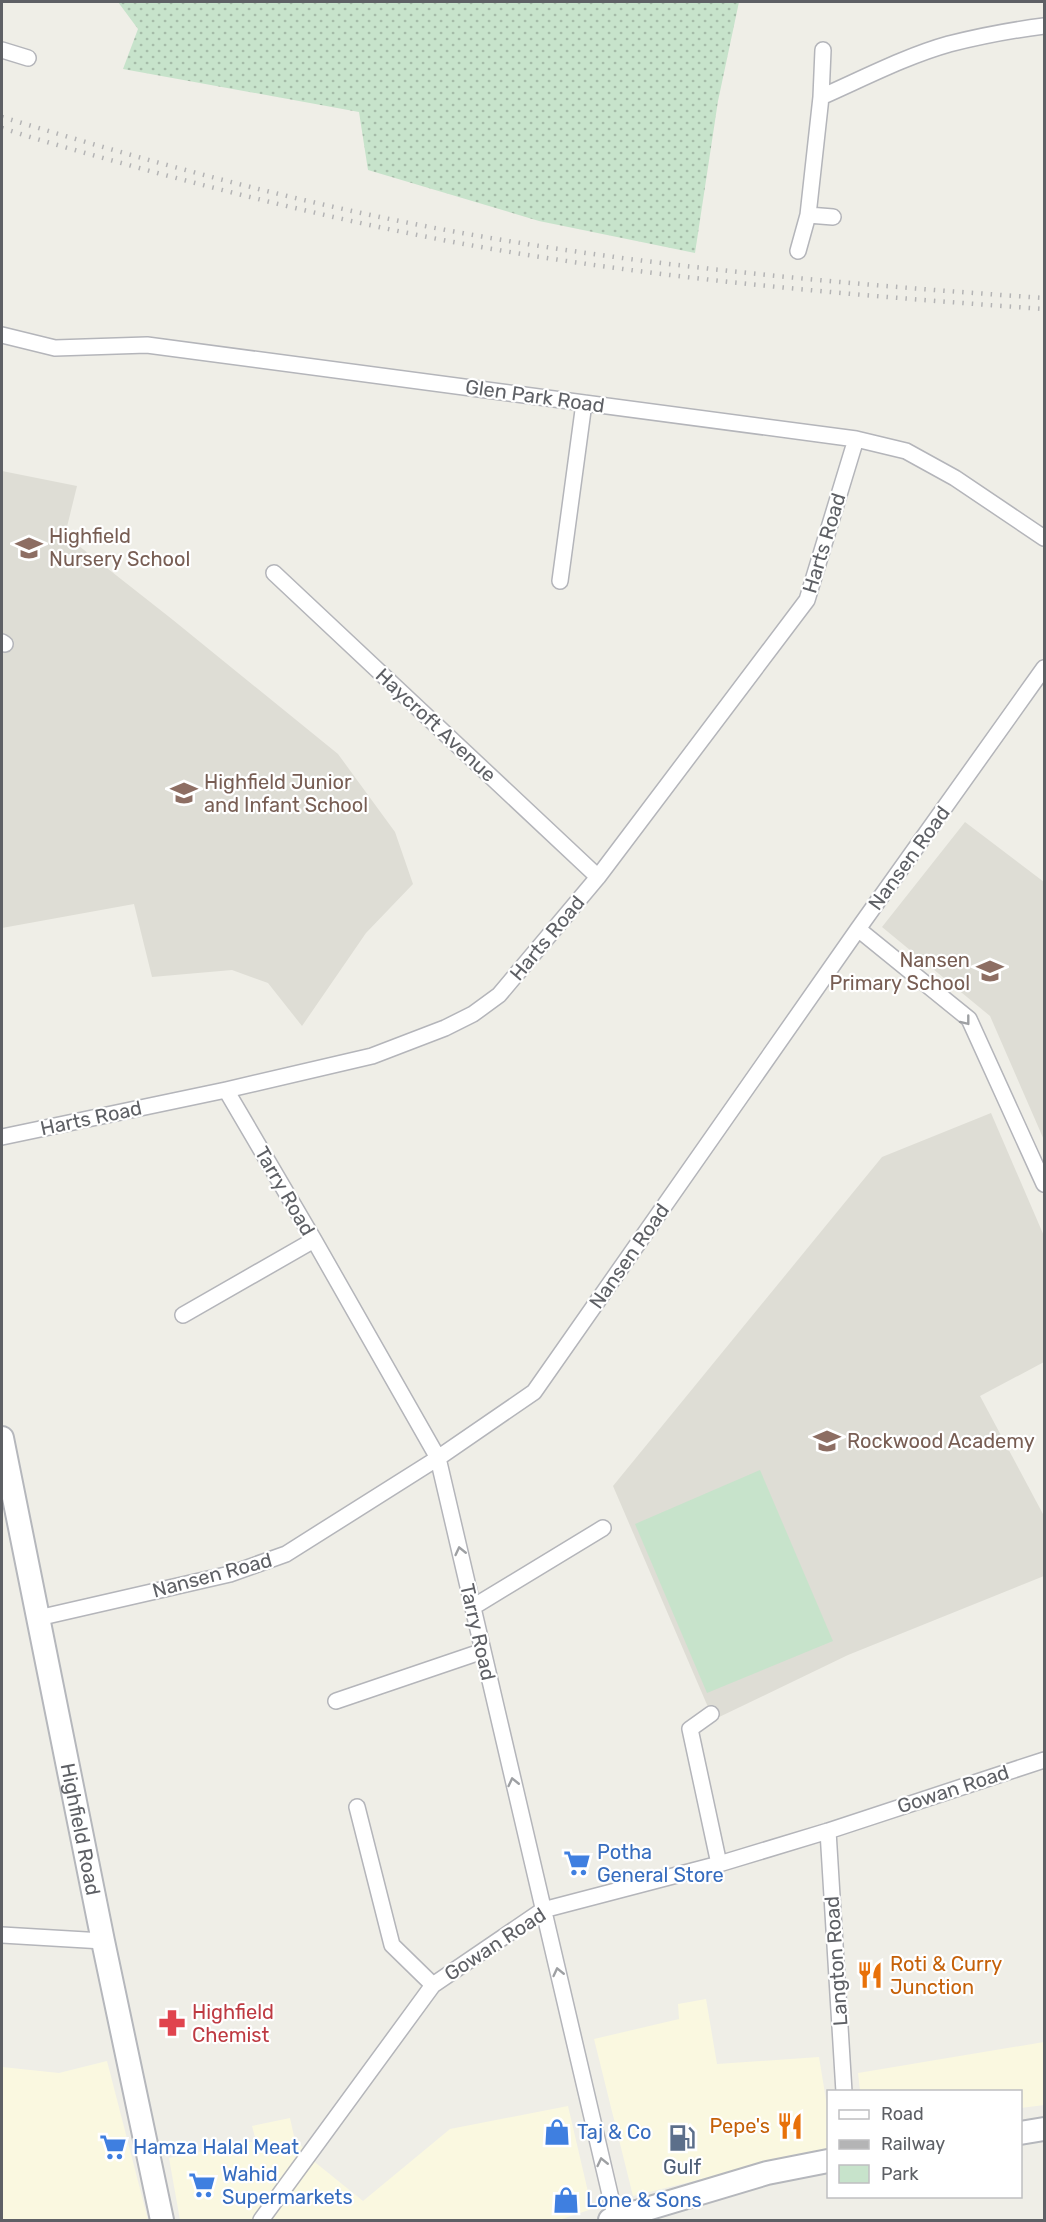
<svg xmlns="http://www.w3.org/2000/svg" width="1046" height="2222" font-family="Rubik,sans-serif">
<style>
.commercial{fill:#faf8e0}
.education{fill:#deddd5}
.green{fill:url(#green-dots)}
.pitch{fill:#c7e3cb}
.lines{fill:none;stroke-linecap:round;stroke-linejoin:round}
.street-casing{stroke:#b4b5ba;stroke-width:18}
.secondary-casing{stroke:#b5b7bc;stroke-width:26}
.street{stroke:#fff;stroke-width:15}
.secondary{stroke:#fff;stroke-width:22}
.rail{stroke:#b4b4b5;stroke-width:4.5;stroke-dasharray:1.5 8;stroke-linecap:butt}
.oneway{stroke:#9ea0a3}
.labels{text-anchor:middle;stroke-width:4.5;stroke-linejoin:round;paint-order:stroke}
.street-label{font-size:20px;fill:#5e6065;stroke:#fff}
.education-label{font-size:20px;fill:#785e54;stroke:#fff;text-anchor:start}
.shop-label{font-size:20px;fill:#366cbe;stroke:#fff;text-anchor:start}
.food-label{font-size:20px;fill:#c56008;stroke:#fff;text-anchor:start}
.health-label{font-size:20px;fill:#be3a42;stroke:#fff;text-anchor:start}
.service-label{font-size:20px;fill:#4e5e75;stroke:#fff}
</style>
<defs>
<pattern id="green-dots" width="8" height="8" patternUnits="userSpaceOnUse" patternTransform="scale(1.5)"><rect width="8" height="8" fill="#c7e3cb"/><path d="M2 2h.1M6 6h.1" fill="none" stroke="#a5bba8" stroke-width="1.8" stroke-linecap="round"/></pattern>
</defs>
<rect width="100%" height="100%" fill="#efeee7"/>
<path class="commercial" d="M706,1999L717,2064L819,2057L828,2112V2148L633,2196L594,2039L679,2019L678,2004Z
M1044,2042V2105L1021,2108L1020,2092L860,2091L858,2073Z
M107,2061L148,2220H2V2067L59,2073Z
M568,2106L592,2209L559,2220H180L169,2158L256,2141L252,2126L290,2118L294,2136L311,2159L363,2201L450,2129Z"/>
<path class="education" d="M2,471L77,486L65,535L173,620L338,754L395,832L413,884L366,933L302,1026L268,983L232,970L152,977L134,904L2,928V647L8,638L2,634Z
M965,822L1044,882V1140L990,1016L882,927Z
M991,1113L1044,1236V1362L980,1396L1044,1516V1576L848,1655L715,1719L711,1714L613,1486L882,1157Z"/>
<path class="green" d="M118,2H739L718,101L695,253L539,221L368,170L359,112L123,69L138,29Z"/>
<path class="pitch" d="M760,1470L833,1641L707,1693L635,1524Z"/>
<g class="lines">
<defs>
<path id="street" d="M2,50L28,58
M821,97L823,50
M808,215L821,97C862,79 906,56 949,44C981,36 1012,30 1044,26
M798,251L808,215L833,217
M2,335L55,348L147,345L856,439L906,451L955,478L1044,538
M274,573L598,877
M560,581L584,403
M2,642L5,644
M858,929L969,1019L1044,1184
M226,1090L314,1240L438,1458L616,2220
M2,1137L226,1090L372,1056L445,1028L473,1014L499,995L598,877L807,600L856,439
M183,1315L314,1240
M473,1607L603,1528
M38,1618L230,1574L286,1554L438,1458L534,1392L858,929L1044,668
M336,1701L483,1651
M711,1714L690,1729L719,1864
M357,1807L392,1945L433,1985
M828,1831L844,2092
M2,1935L103,1941
M261,2220L433,1985L543,1910L719,1864L828,1831L1044,1760"/>
<g id="secondary">
<path id="s1" d="M2,1438L103,1941L162,2220"/>
<path d="M1020,2133L1044,2129"/>
<path d="M610,2220L767,2173L828,2161"/>
</g>
</defs>
<use href="#street" class="street-casing"/>
<use href="#secondary" class="secondary-casing"/>
<use href="#street" class="street"/>
<use href="#secondary" class="secondary"/>
<path class="rail" d="M2,117C117,152 234,185 352,211C579,261 813,282 1044,298
M2,128C51,144 100,157 150,171C265,202 381,230 498,250C679,281 862,296 1044,309"/>
</g>
<defs><path id="oneway-chevron" d="M-2-3.5L2.5 0L-2 3.5" fill="none" stroke-width="1.6" stroke-linecap="round" stroke-linejoin="round" transform="scale(1.5)"/></defs>
<g class="oneway">
<use href="#oneway-chevron" transform="translate(966 1021) rotate(52)"/>
<use href="#oneway-chevron" transform="translate(460 1551) rotate(-103)"/>
<use href="#oneway-chevron" transform="translate(513 1782) rotate(-103)"/>
<use href="#oneway-chevron" transform="translate(558 1972) rotate(-103)"/>
<use href="#oneway-chevron" transform="translate(602 2162) rotate(-103)"/>
</g>
<defs>
<symbol id="school-bare" viewBox="-9 -9 18 18"><path d="M0-5L7-2L0 1L-7-2ZM-4 1L0 2.5L4 1V4Q0 6-4 4Z" fill="#8d6e63" stroke="#fff" stroke-width="2.5" paint-order="stroke"/></symbol>
<symbol id="supermarket-bare" viewBox="-9 -9 18 18"><path d="M-6-5.5h2.5l.6 2H6L4.5 2H-2.5L-4.4-4H-6ZM-1.5 3.2a1.3 1.3 0 1 0 .1 0ZM3 3.2a1.3 1.3 0 1 0 .1 0Z" fill="#3f7fe0" stroke="#fff" stroke-width="2.5" paint-order="stroke"/></symbol>
<symbol id="restaurant-bare" viewBox="-9 -9 18 18"><path d="M-5-6h1v4h1v-4h1v4h1v-4h1v5L-1.5 .5V6h-2V.5L-5-1ZM5-6V6H3V1.5H1.5Q1.5-4 5-6Z" fill="#e8710a" stroke="#fff" stroke-width="2.5" paint-order="stroke"/></symbol>
<symbol id="pharmacy-bare" viewBox="-9 -9 18 18"><path d="M-2-6h4v4h4v4h-4v4h-4v-4h-4v-4h4Z" fill="#e0444e" stroke="#fff" stroke-width="2.5" paint-order="stroke"/></symbol>
<symbol id="shop-bare" viewBox="-9 -9 18 18"><path d="M-5-2.5h2.3a2.7 3.5 0 0 1 5.4 0H5L5.5 6h-11ZM-1.5-2.5h3a1.5 2.3 0 0 0-3 0Z" fill="#3f7fe0" stroke="#fff" stroke-width="2.5" paint-order="stroke"/></symbol>
<symbol id="fuel-bare" viewBox="-9 -9 18 18"><path d="M-5.5-6h7V0h2V4h1.3V-2.5L3-4.5l.8-.8L6-3V5H2.5V1h-1V6h-7ZM-4.2-4.7v3.2H.2V-4.7Z" fill="#5c6f8a" stroke="#fff" stroke-width="2.5" paint-order="stroke"/></symbol>
</defs>
<g fill-rule="evenodd">
<use href="#school-bare" x="10" y="529" width="38" height="38"/>
<use href="#school-bare" x="165" y="774" width="38" height="38"/>
<use href="#school-bare" x="971" y="952" width="38" height="38"/>
<use href="#school-bare" x="808" y="1422" width="38" height="38"/>
<use href="#supermarket-bare" x="558" y="1844" width="38" height="38"/>
<use href="#restaurant-bare" x="851" y="1956" width="38" height="38"/>
<use href="#pharmacy-bare" x="153" y="2004" width="38" height="38"/>
<use href="#restaurant-bare" x="771" y="2107" width="38" height="38"/>
<use href="#shop-bare" x="538" y="2113" width="38" height="38"/>
<use href="#fuel-bare" x="663" y="2119" width="38" height="38"/>
<use href="#supermarket-bare" x="94" y="2128" width="38" height="38"/>
<use href="#supermarket-bare" x="183" y="2166" width="38" height="38"/>
<use href="#shop-bare" x="547" y="2181" width="38" height="38"/>
</g>
<g class="labels">
<g class="street-label">
<text transform="translate(535 396) rotate(8)" y="7">Glen Park Road</text>
<text transform="translate(824 543) rotate(-73)" y="7">Harts Road</text>
<text transform="translate(436 725) rotate(43)" y="7">Haycroft Avenue</text>
<text transform="translate(909 858) rotate(-54)" y="7">Nansen Road</text>
<text transform="translate(547 938) rotate(-50)" y="7">Harts Road</text>
<text transform="translate(91 1118) rotate(-12)" y="7">Harts Road</text>
<text transform="translate(285 1191) rotate(60)" y="7">Tarry Road</text>
<text transform="translate(629 1256) rotate(-55)" y="7">Nansen Road</text>
<text transform="translate(212 1575) rotate(-15)" y="7">Nansen Road</text>
<text transform="translate(478 1632) rotate(77)" y="7">Tarry Road</text>
<text transform="translate(953 1789) rotate(-18)" y="7">Gowan Road</text>
<text dy="7" stroke="none"><textPath href="#s1" startOffset="399">Highfield Road</textPath></text>
<text transform="translate(495 1944) rotate(-33)" y="7">Gowan Road</text>
<text transform="translate(836 1961) rotate(-94)" y="7">Langton Road</text>
</g>
<g class="education-label">
<text x="49" y="543">Highfield<tspan x="49" dy="23">Nursery School</tspan></text>
<text x="204" y="789">Highfield Junior<tspan x="204" dy="23">and Infant School</tspan></text>
<text x="970" y="967" text-anchor="end">Nansen<tspan x="970" dy="23">Primary School</tspan></text>
<text x="847" y="1448">Rockwood Academy</text>
</g>
<g class="shop-label">
<text x="597" y="1859">Potha<tspan x="597" dy="23">General Store</tspan></text>
<text x="577" y="2139">Taj &amp; Co</text>
<text x="133" y="2154">Hamza Halal Meat</text>
<text x="222" y="2181">Wahid<tspan x="222" dy="23">Supermarkets</tspan></text>
<text x="586" y="2207">Lone &amp; Sons</text>
</g>
<g class="food-label">
<text x="890" y="1971">Roti &amp; Curry<tspan x="890" dy="23">Junction</tspan></text>
<text x="770" y="2133" text-anchor="end">Pepe's</text>
</g>
<g class="health-label">
<text x="192" y="2019">Highfield<tspan x="192" dy="23">Chemist</tspan></text>
</g>
<g class="service-label">
<text x="682" y="2174">Gulf</text>
</g>
</g>
<rect width="1046" height="2222" fill="none" stroke="#5e6065" stroke-width="6"/>
<rect x="827" y="2090" width="195" height="108" fill="#ffffff" stroke="#bfbfc1" stroke-width="1.5"/>
<rect x="839" y="2110" width="30" height="9" fill="#ffffff" stroke="#bfbfc1" stroke-width="1.5"/>
<text x="881" y="2120" font-size="18" fill="#5e6065">Road</text>
<rect x="839" y="2140" width="30" height="9" fill="#b4b4b5" stroke="#bfbfc1" stroke-width="1.5"/>
<text x="881" y="2150" font-size="18" fill="#5e6065">Railway</text>
<rect x="839" y="2165" width="30" height="18" fill="#c7e3cb" stroke="#bfbfc1" stroke-width="1.5"/>
<text x="881" y="2180" font-size="18" fill="#5e6065">Park</text>
</svg>
